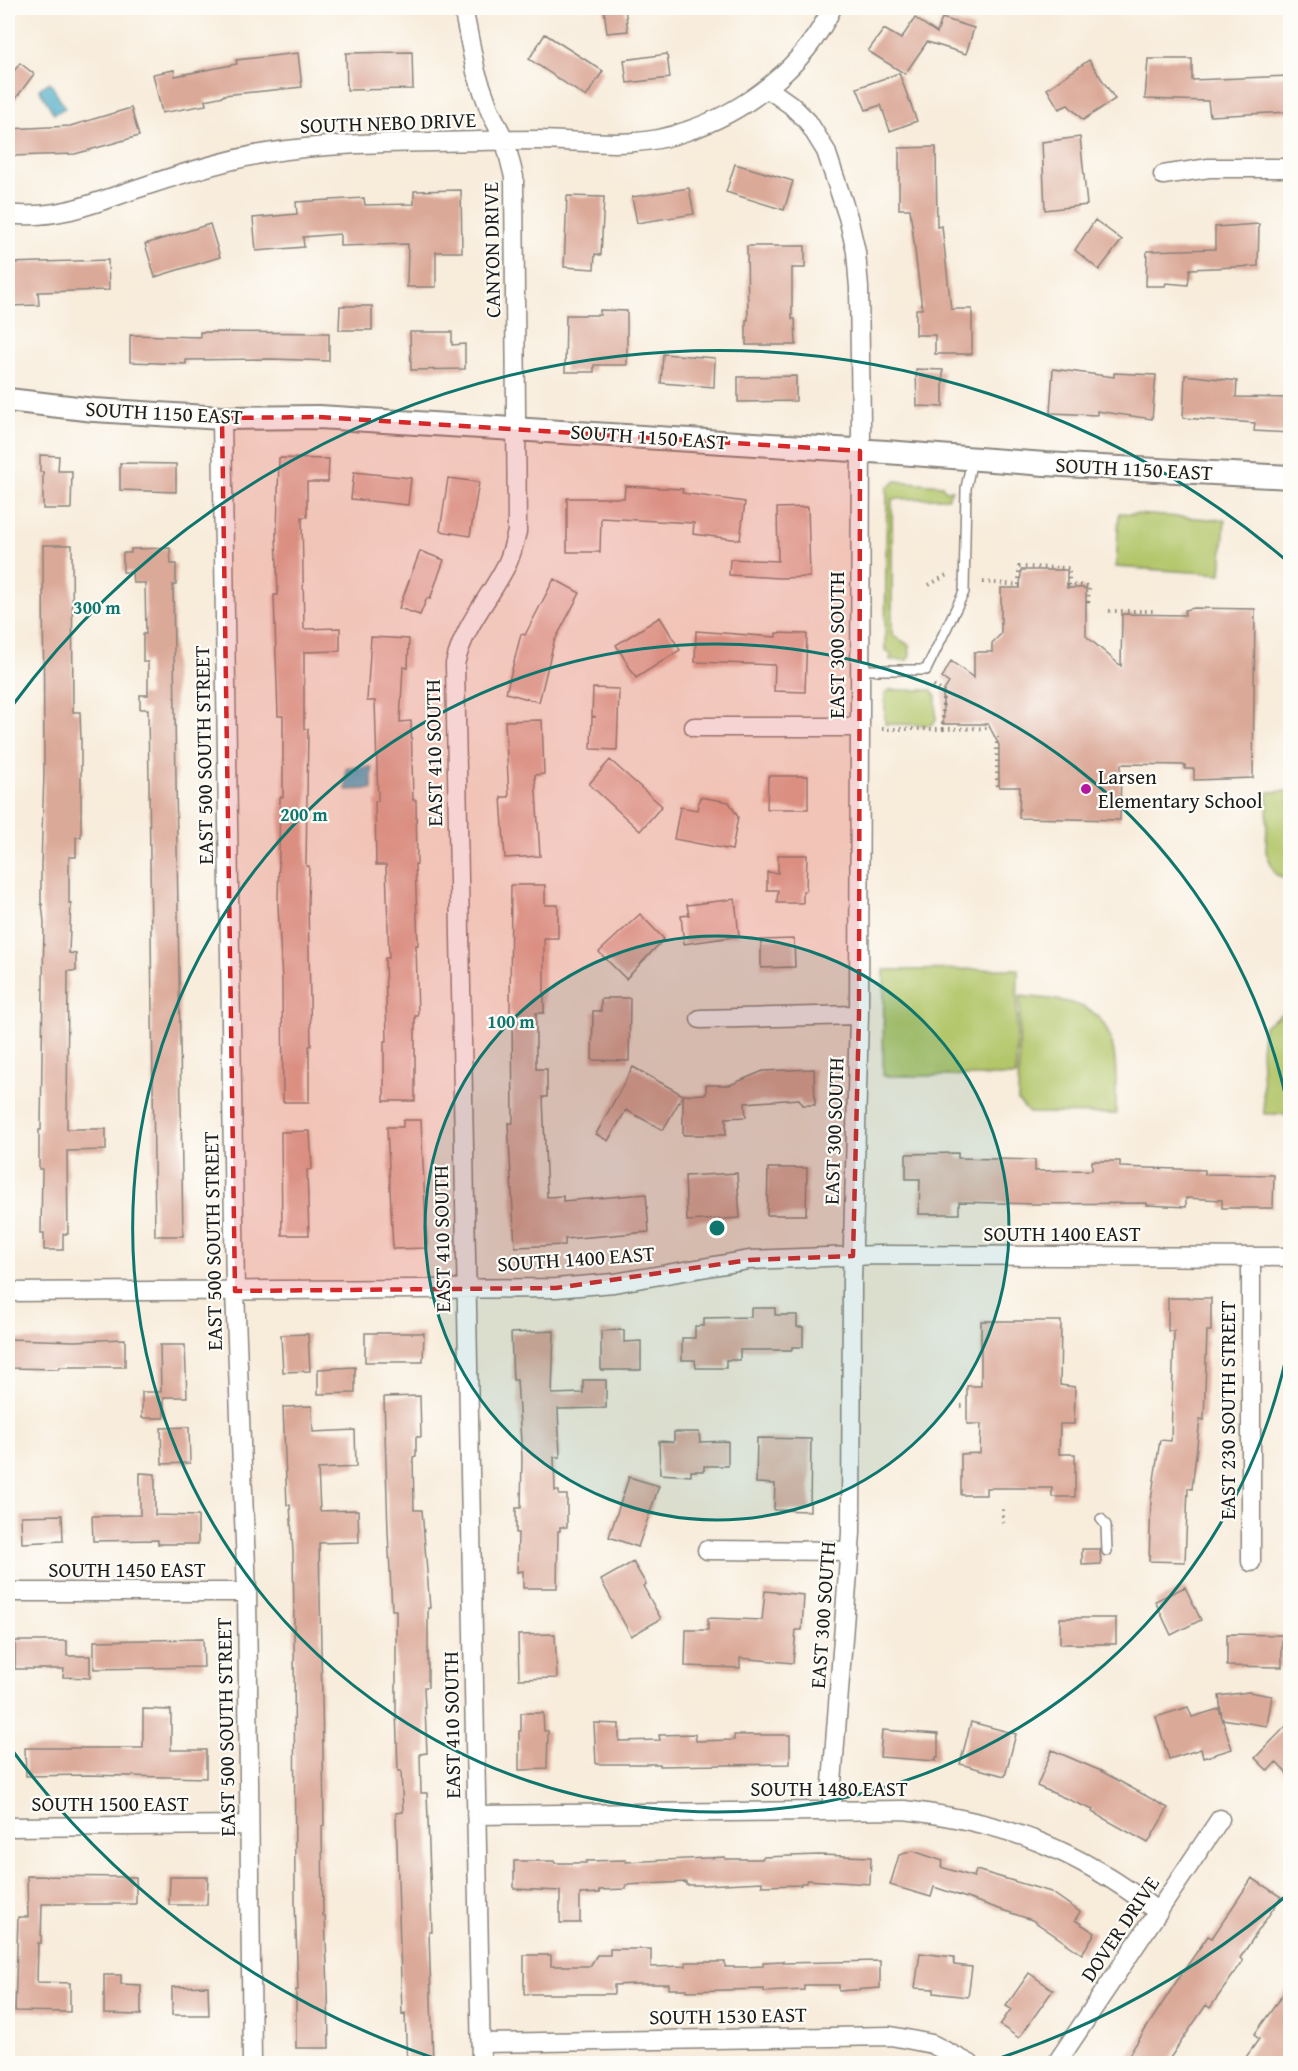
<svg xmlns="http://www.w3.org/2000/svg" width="1298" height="2071" font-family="'Gentium Book Plus',serif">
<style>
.green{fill:#b3c66a;stroke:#687143;stroke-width:1.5}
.water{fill:#44a9c4;stroke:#306270;stroke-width:1.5}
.building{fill:#dba998}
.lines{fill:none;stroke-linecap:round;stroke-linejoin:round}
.service-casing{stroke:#8a847c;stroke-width:12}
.minor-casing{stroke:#8a847c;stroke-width:21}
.tertiary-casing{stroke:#8a847c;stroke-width:26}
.path{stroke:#8a847c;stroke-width:4;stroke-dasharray:1.5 4.5;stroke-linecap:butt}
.service{stroke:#fff;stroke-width:9}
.minor{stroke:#fff;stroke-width:18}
.tertiary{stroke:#fff;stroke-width:22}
.marked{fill:#d62828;fill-opacity:0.2;stroke:#d62828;stroke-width:4.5;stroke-dasharray:12 8;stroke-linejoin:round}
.ring{fill:none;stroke:#0f766e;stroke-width:3}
.poi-dot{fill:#b5179e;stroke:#fdfcf7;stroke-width:2}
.labels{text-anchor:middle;stroke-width:4.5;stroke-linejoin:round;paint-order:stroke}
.street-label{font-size:21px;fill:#1c1c1c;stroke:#fdfcf7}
.poi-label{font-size:21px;fill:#1c1c1c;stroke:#fdfcf7;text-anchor:start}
.centre{fill:#0f766e;stroke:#fdfcf7;stroke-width:3}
.ring-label{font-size:18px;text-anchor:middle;font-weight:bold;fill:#0f766e;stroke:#fdfcf7;stroke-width:4.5;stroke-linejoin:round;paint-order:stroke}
</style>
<rect width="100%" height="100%" fill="#fdfcf7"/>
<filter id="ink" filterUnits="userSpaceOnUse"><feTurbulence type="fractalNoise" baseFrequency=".0167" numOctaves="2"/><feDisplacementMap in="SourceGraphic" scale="12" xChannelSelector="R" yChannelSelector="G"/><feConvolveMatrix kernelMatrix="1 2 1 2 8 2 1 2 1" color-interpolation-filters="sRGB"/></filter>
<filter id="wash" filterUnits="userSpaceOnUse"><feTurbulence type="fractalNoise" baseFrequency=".008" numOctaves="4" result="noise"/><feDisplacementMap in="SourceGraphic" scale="24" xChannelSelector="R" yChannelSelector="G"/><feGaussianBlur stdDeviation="1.35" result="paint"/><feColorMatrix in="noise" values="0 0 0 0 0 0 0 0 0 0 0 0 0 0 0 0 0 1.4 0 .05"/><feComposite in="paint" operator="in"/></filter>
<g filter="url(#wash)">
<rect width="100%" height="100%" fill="#f8ecdb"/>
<path class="green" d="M896,481L942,485L946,491L952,490L948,498L892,499V635L909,645L910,656L907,660H890L891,654L885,650L887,491V487Z
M1119,513L1225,520L1221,574L1116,567Z
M889,690H932L936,697V720L931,725L885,724V693Z
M1290,791V881L1275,874L1266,852L1268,792Z
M1018,969L1016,1076H883L884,970Z
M1020,996C1035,998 1051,998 1067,1002C1124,1013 1115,1069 1116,1114L1029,1113L1018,1101Z
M1290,1008V1114H1264L1261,1049L1264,1026Z"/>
<path class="water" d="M50,82L65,108L54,114L39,89Z
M372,767V789L346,790V768Z"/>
<g id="blocks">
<path class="building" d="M625,8L628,31L607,33L604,9Z
M915,18L937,33L942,18L974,28L966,54L927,42L905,74L868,51L884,29L901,39Z
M545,34L603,71L586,97L529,59Z
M412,52L413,89L347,90L346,53Z
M298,53L302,87L224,95V96L205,100L206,105L162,113L153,74L174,70L175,76L237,64L236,60Z
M667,54L670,78L627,83L624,60Z
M1148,59H1192V80L1290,76V112L1210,116L1208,101L1145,99Z
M1089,60L1115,99L1083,120L1068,105L1059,109L1047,89Z
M20,63L34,74L8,109V79Z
M899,73L917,121L890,131L881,105L866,110L857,88Z
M131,108L139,136L75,154L11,156L9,129L70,126Z
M1080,137L1087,205L1045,210L1042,142Z
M936,147L937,227L942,226L951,309H972V354H935V335H916V309H922L910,209H899V148Z
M735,164L793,181L784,210L726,192Z
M689,188L694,214L637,223L632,197Z
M461,190L462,252H436V287H407L408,244L340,246V234L303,237L304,247L256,251L253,218L297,214L296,202L364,198L365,205L414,204V191Z
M567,196L604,197L601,255L595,254L594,269L564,267Z
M1095,220L1122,240L1099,270L1075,250Z
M210,224L220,257L155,277L145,244Z
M1259,224L1258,266L1190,269L1188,285L1166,283L1165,286H1146L1147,251L1215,249V227Z
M747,246H805V268H792V319H795L796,345H746V320H748Z
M108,260L109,290L38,292L39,305L8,306V263Z
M340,306H372V330H339Z
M600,310L627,311V365H594V372H565L566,315H600Z
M200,332L329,333V361L273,359L186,360V364L130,362V335L200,337Z
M410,332H452V345L465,344V369L411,370Z
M663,354L715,358L714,387L661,383Z
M916,369L943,370V407L917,406Z
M1053,369L1114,377V373L1156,375L1152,419L1097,411V415L1050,413Z
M1185,375L1237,381L1236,397L1290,398V433L1254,431L1255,423L1183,418Z
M796,376V401L738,402V377Z
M40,455L59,456L58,471H72L71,509H43V472H40Z
M279,458L329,459L328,482H307V517H302L304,629L340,628V651L304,652V729H308L306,866H309L308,905L311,1046H309V1102H283L282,981L278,905L280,797H283V716H278L274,595H278L276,533H277Z
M120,463L176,464V492L120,490Z
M354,472L411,478L408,505L351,499Z
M448,478L479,482L470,536L440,531Z
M625,486L683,489L682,493L745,502L740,540L693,534L694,523L601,518L600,552H567V498H624Z
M808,507L810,577L779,578L729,575L730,559L778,561L777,508Z
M43,545H72L73,712H80L81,741V837H76V857H69V903H71L69,953L76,954V971H68L67,1129H106V1150L67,1151L68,1234H63V1250H44V1233H41L42,1169H39V1130H41L43,986L44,922L42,904H41V865L44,774Z
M170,548L171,564H176V585H173L183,1236H155L148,709H140V695H148V662H143V634H146L145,583H133L132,572H123V553H131V549Z
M420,551L444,560L430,599L427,598L420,615L399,608Z
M1021,570H1067V588H1086V636L1121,666L1122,614L1185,615V610L1194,608L1255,609L1253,778L1194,780V769H1185V765L1121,764L1120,820L1019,818L1020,787H999V745L988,724H943V692L949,683L942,678L951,661L974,678V652H992V643L1001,634V588H1020Z
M554,579L580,593L554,642L539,702L506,693L521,634L525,635Z
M660,617L680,650L636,678L616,645Z
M696,631L776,637V633L807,634L805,692L774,691L775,665L695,662Z
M371,637L409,639L408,668L403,667L400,722L411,721L413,800H416L417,864H415L418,945H416L418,1016H415V1101H384V1041H387L385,958H389L386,865H376L375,801H378L375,701H367Z
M593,688L619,689L617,750L591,749L592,717H596L592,716Z
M542,720L544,774L535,775L540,856L505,858L501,797H509L505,721Z
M610,760L662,806L640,831L589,784Z
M768,776H808V809H767Z
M700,797L729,802L738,817L732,850L674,839L680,807L697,810Z
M778,855H807L806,891H803V903H777L778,890H767V872L778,873Z
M511,885H545V905H558V938H544V1013H536V1069H547V1097H543L547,1197L563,1196V1201L646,1194L649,1232L565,1239V1245L515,1247L508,1123H513L512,1013H510Z
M735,899L739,936L684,944L681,916L689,915L687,905Z
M640,914L664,939L626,979L599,952Z
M794,939L795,967L761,968V940Z
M608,998H630L629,1061L592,1060L593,1011H601V999H608Z
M633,1067L683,1095L663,1130L626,1110L608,1141L596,1134Z
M814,1069L815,1105H803L799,1099L745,1103L746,1117L726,1118V1135H683V1095L706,1094V1085H730L763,1071Z
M403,1120H421L427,1248L393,1249L387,1127H403Z
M310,1131L312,1169L307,1170L309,1235H282L281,1132Z
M958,1153V1158L1035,1160V1171L1092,1170V1161H1120V1167L1205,1170V1174L1274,1175L1273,1208H1222V1200L1186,1198V1207L1147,1205V1203L1033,1204L959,1202V1214H919L920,1179H906V1154Z
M768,1168H807L806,1215H767Z
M737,1173L740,1218L687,1221L685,1176Z
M1168,1298H1211V1331H1207L1204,1420L1200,1419L1192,1489L1188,1488L1185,1562L1149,1561L1151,1500L1160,1440L1171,1441L1174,1331H1168Z
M751,1308H775V1315H797V1327H803V1347H792V1350H740V1360H726V1368H696L695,1360H682V1338H695V1326H704V1318L751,1317Z
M981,1321H1061L1060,1385L1075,1387L1074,1424H1060L1059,1454H1075V1497H1052V1488H986V1495H961V1454L980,1453L981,1424H967V1386H981Z
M624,1330V1342L641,1341V1370H601V1331Z
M554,1331L552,1394L583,1393V1380H606V1408L558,1409L560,1457H554L555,1491H559V1495H567V1527H560V1531H558L557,1588H523V1571L517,1572L518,1533H516V1508H521L522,1458L517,1380H513L511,1333Z
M365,1333H424L423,1362H365Z
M308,1334L310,1371L283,1372L281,1335Z
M8,1339L74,1341L125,1339V1367H59V1369L8,1368Z
M160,1345H185L187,1397H164V1418H142V1392H161Z
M355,1367V1393L318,1394V1369Z
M420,1396L421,1437H416V1456L413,1457L414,1510H422L430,1608H428V1687H424L427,1753L420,1754L421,1793H427L430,1873L432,1932H429L433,2064H407L405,2013L402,2014L396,1813L403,1812L401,1771H398L396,1709V1610H392L388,1532L384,1397Z
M312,1406L313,1432L355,1430L356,1467L318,1469L320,1511L358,1510L359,1542L319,1543L323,1752L324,1825L322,1826L323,1916H325L328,1989L329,2048H296V1990H298L295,1901L294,1622L293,1552L290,1505H287L283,1407Z
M189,1427L190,1463L162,1464L161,1428Z
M674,1432H699L700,1442L728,1441V1466H704V1471H691V1476L660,1474L659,1441L674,1442Z
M757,1438L811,1439L810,1511L774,1510L775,1484L756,1483Z
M140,1473L155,1474V1515L198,1516V1544H158V1540L93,1541L92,1516L140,1515Z
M629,1477L659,1486L638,1547L609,1537Z
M62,1515L63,1541L22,1543L21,1516Z
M1082,1549H1100L1101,1564L1082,1565Z
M633,1562L646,1584L643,1586L661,1619L631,1636L601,1580Z
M1185,1587L1201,1620L1171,1635L1155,1601Z
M765,1591L804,1595L802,1630H796L793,1663L740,1658V1668L685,1666L686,1630H708V1618L762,1620Z
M1060,1618H1116V1644H1060Z
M555,1634L557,1678L519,1679L518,1635Z
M1227,1634L1282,1635V1667L1227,1666Z
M203,1639L204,1667L94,1669V1641Z
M15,1641H67V1656H90V1678L63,1677L64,1669H15Z
M1249,1692L1272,1696L1267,1726L1222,1719L1219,1696Z
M1188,1707L1192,1717L1219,1709L1232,1749L1203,1758L1201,1749L1169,1759L1156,1717Z
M143,1709L171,1710V1750H206V1778L88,1775L26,1776L25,1748H143Z
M521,1713H543L544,1731H548L547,1769L519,1770V1731H521Z
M971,1722L1016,1734L1005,1776L960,1764Z
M1290,1722V1777L1276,1762L1268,1771L1255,1758Z
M594,1723L619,1724V1741L660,1740L659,1735L695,1734L696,1741L734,1740V1735H790V1764L660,1766V1764H596Z
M882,1730L938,1734V1758L936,1757V1761L880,1757Z
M1052,1750L1101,1771L1168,1808L1148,1843L1092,1812L1093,1810L1037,1786Z
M913,1851L943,1861L941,1867L974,1877L976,1870L1051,1892L1080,1912L1075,1920L1095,1933L1082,1954L1032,1920L934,1887L931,1897L890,1885L899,1855Z
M819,1855L871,1857L870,1884L807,1880V1883H801V1885L762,1886V1882L705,1885H686V1882L626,1885V1889L599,1890L600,1893L580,1894V1923H560V1891L514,1889V1861H554L555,1863H586V1861L626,1860V1862L725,1857V1859H762L763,1857Z
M27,1876L136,1877V1904H42L41,1943H38L37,1982L70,1983V2012L15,2011L18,1917H28Z
M170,1877H208L207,1905H169Z
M1252,1878L1281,1897L1240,1958L1243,1961L1210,2008L1206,2005L1166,2064H1123L1182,1973L1208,1936L1212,1938Z
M610,1949H651V1967L686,1966V1962H725V1967H746L763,1966V1962L783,1961V1963L880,1961V1988L839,1991V1985H804V1990L764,1992V1989L687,1991V1989H669V1984H636L614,1985V1994H524V1955H551V1966H590L597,1955H610Z
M920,1953L954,1957V1965L972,1967L968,1997L934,1993V1989L915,1988Z
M1029,1973L1053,1990L1019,2038L1000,2025L1011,2009L1006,2006Z
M104,1975H121V1984L141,1985V2015L104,2014Z
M1290,1984V2054L1283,2064H1241L1259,2039L1254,2035Z
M208,1986L209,2015H172V1987Z"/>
</g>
</g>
<g filter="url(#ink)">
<use href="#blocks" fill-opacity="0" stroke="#8a847c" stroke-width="1.5"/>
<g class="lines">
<defs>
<path id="service" d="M860,670H926L964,592L966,488L972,459
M1101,1519L1106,1525L1107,1551"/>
<path id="minor" d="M463,8L476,72L490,111L505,141L514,177L517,532C514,542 512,554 507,564C489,600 465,623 455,664L481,2064
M767,88L791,105L808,122L826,151L848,217L856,252L859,288L861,424L859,1015L852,1282L851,1533L832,1783V1811
M1163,175L1209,168H1290
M8,214C58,221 101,200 148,185C187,172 226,160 266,153C322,144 378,143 434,142C469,141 504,140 539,140C592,141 635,150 687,131C747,111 805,66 832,8
M222,418L235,1291L247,1592L252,2064
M694,727H859
M700,1019L859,1015
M1251,1257V1562
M8,1292L556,1288L614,1283L749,1260L878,1255L1290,1257
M707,1550L851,1551
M8,1592H247
M476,1815L904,1810C1006,1822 1077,1849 1158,1912
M8,1827L249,1825
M481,2043L891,2036L932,2044L970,2064
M1056,2064L1220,1819"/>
<path id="tertiary" d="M8,400L94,410L222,418L319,417L886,452L1045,464L1290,477"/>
</defs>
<use href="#service" class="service-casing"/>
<use href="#minor" class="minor-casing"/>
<use href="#tertiary" class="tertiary-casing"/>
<path class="path" d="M983,582L1019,585V567L1069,568V585L1089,586L1088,606
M929,585L947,575
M1109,611H1153
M882,729H943V692L933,685
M943,729L991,728
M997,786V737
M961,1406H967
M1074,1406H1078
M1003,1523V1505"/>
<use href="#service" class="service"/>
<use href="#minor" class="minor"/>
<use href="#tertiary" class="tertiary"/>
</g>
</g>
<path class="marked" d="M319,417L860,451L859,1015L853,1256L749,1260L556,1288L235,1291L222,418Z"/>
<circle cx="717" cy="1228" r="292" fill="#0f766e" fill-opacity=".12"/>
<g class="ring">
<circle cx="717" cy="1228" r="292"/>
<path d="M1290 1339A584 584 0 1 1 1290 1117"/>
<path d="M1287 1895A877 877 0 0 1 988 2062M446 2062A877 877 0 0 1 12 1750M12 706A877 877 0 0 1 1287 561"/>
</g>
<circle class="poi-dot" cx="1086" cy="789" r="6"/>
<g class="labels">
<g class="street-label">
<text transform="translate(388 123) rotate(-2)" y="7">SOUTH NEBO DRIVE</text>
<text transform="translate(492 250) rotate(-91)" y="7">CANYON DRIVE</text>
<text transform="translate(164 413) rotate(3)" y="7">SOUTH 1150 EAST</text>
<text transform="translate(649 437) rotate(4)" y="7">SOUTH 1150 EAST</text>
<text transform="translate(1134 469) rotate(3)" y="7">SOUTH 1150 EAST</text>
<text transform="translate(837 645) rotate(-90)" y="7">EAST 300 SOUTH</text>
<text transform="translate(434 753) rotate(-91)" y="7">EAST 410 SOUTH</text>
<text transform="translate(204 755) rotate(-91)" y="7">EAST 500 SOUTH STREET</text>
<text transform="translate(834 1131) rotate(-88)" y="7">EAST 300 SOUTH</text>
<text x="1062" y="1241">SOUTH 1400 EAST</text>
<text transform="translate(442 1239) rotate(-91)" y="7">EAST 410 SOUTH</text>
<text transform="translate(213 1241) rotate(-91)" y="7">EAST 500 SOUTH STREET</text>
<text transform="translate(576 1259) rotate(-4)" y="7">SOUTH 1400 EAST</text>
<text transform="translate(1228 1410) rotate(-90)" y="7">EAST 230 SOUTH STREET</text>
<text x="127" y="1577">SOUTH 1450 EAST</text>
<text transform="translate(823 1615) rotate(-86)" y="7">EAST 300 SOUTH</text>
<text transform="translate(452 1725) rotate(-91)" y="7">EAST 410 SOUTH</text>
<text transform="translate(226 1727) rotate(-91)" y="7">EAST 500 SOUTH STREET</text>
<text x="829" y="1796">SOUTH 1480 EAST</text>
<text x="110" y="1811">SOUTH 1500 EAST</text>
<text transform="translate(1120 1929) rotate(-56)" y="7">DOVER DRIVE</text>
<text transform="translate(728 2016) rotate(-1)" y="7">SOUTH 1530 EAST</text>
</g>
<g class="poi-label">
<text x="1098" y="784">Larsen<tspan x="1098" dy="24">Elementary School</tspan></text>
</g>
</g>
<circle cx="717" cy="1228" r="9" class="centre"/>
<g class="ring-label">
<text x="97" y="614">300 m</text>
<text x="304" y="821">200 m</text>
<text x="511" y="1028">100 m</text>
</g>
<rect width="1298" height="2071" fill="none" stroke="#fdfcf7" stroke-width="30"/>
</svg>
